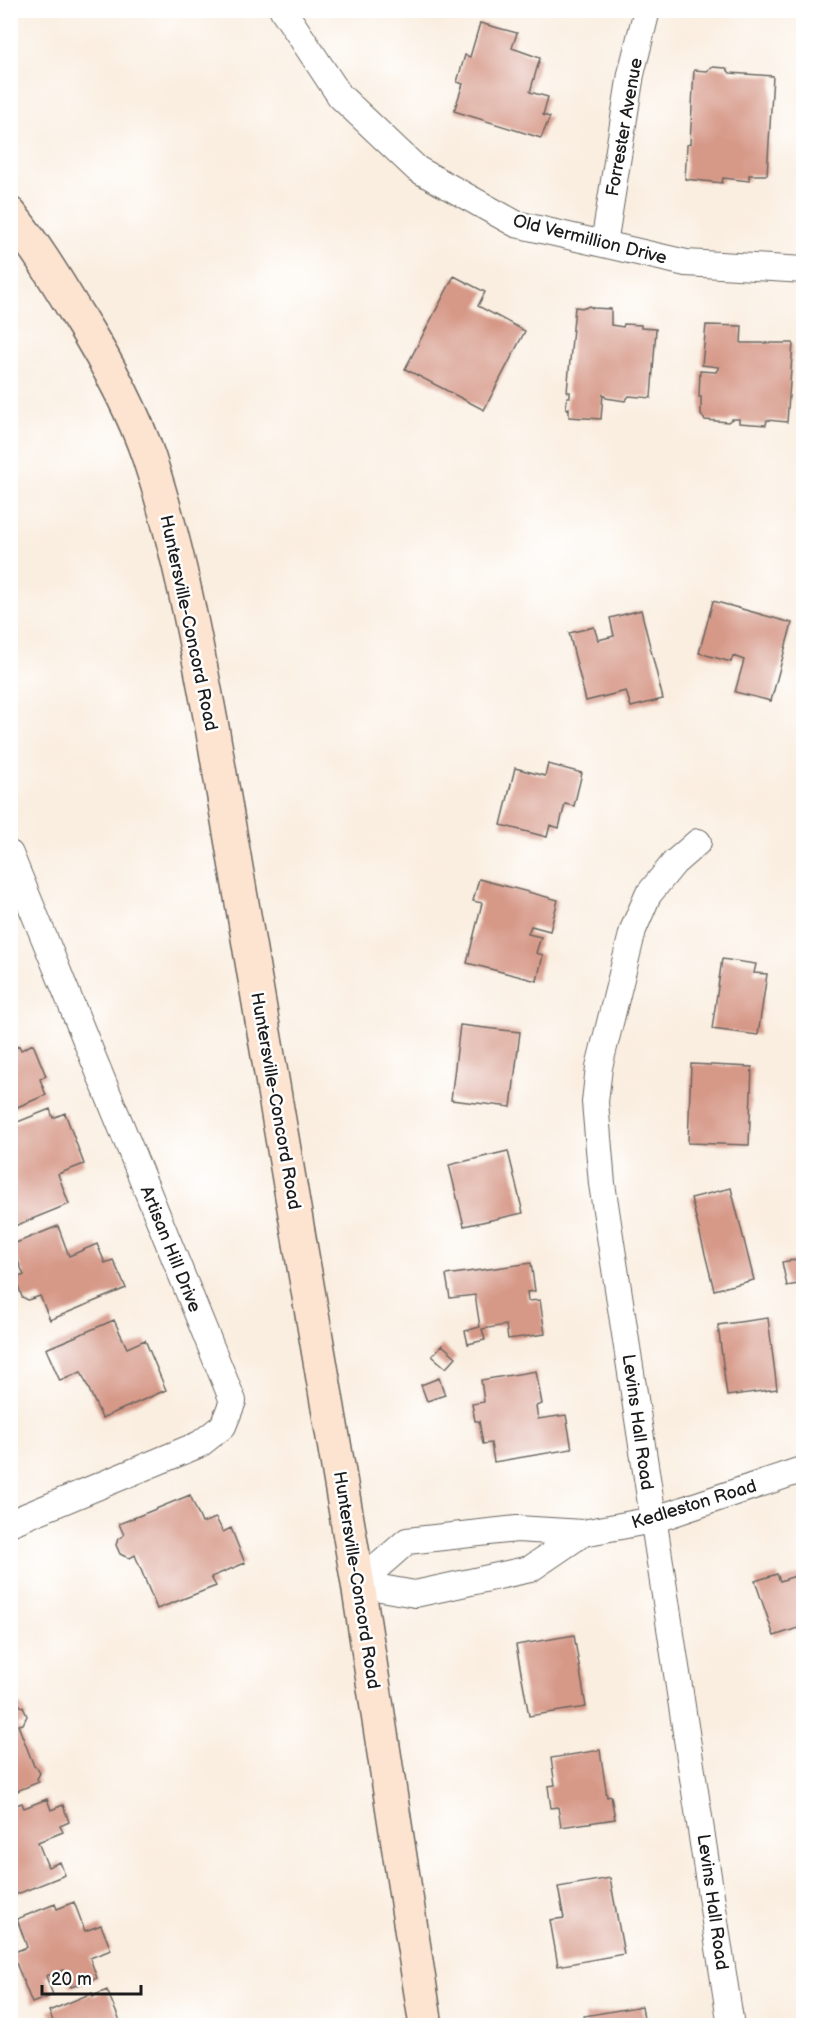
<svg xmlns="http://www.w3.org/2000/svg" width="814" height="2036" font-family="'Balsamiq Sans',sans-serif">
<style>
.building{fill:#d69887}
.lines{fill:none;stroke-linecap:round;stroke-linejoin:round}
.minor-casing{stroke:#6a6661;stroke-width:28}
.secondary-casing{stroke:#6a6661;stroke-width:36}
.minor{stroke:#fff;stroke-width:26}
.secondary{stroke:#fde4d1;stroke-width:33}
.labels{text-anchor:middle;stroke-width:5;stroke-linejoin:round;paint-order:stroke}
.street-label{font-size:18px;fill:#1c1c1c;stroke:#fff}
</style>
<rect width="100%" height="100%" fill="#fff"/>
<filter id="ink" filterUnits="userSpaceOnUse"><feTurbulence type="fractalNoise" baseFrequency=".0167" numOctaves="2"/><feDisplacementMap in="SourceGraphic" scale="12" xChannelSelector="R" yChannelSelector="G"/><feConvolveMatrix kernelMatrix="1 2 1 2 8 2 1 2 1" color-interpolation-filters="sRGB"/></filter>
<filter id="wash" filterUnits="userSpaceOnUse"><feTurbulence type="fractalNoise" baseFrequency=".008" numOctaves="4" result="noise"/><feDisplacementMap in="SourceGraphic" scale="24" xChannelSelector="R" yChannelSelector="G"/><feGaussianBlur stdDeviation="1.35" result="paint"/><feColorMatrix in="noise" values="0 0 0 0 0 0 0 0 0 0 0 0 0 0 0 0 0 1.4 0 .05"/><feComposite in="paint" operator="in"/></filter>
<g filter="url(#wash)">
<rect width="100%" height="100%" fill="#faeee0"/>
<g id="blocks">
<path class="building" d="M480,23L517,33L512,48L540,58L530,92L548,97L543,115L550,117L541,138L454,111L463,84L457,82L465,55L470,57Z
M712,67L726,68L730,73L773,76L767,175H749V181L723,178L722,183L685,179L687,145L690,144L694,70L707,71Z
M454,276L485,292L478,306L525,331L484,410L405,369Z
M589,306L593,308L611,309V325L623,327L624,324L641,325V328L656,329L651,398L629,396L625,401L606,398L603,394L601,419L569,417V408L566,409L567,397H570V392H567L575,307L585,308Z
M706,325L742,326L741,343H793L787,422L767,420L766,425L739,423V419H732L728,422L705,420L701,415V397H699L700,371L716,372L719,367L702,365Z
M713,601L792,623L771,701L735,692L744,660L733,656L731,662L699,653Z
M641,610L663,699L631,707L626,691L586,701L569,633L594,627L598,640L614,636L610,618Z
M548,764L582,773L574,806L565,804L559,828L550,825L547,837L501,825L515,768L545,776Z
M479,879L558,900L550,931L531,926L528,934L541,937L536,953L543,955L537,981L467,963L482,903L473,901Z
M722,959L756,964L754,973L767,974L758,1035L712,1029Z
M460,1025L520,1032L511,1107L451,1100Z
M33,1044L46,1076L40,1079L46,1095L10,1110V1050L19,1046L21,1050Z
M691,1064L752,1067L749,1145L688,1143Z
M50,1109L53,1118L65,1113L84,1164L58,1174L69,1204L10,1228V1125Z
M508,1151L523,1213L464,1226L449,1165Z
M731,1188L754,1280L714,1290L691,1198Z
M58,1226L69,1256L97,1244L105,1263L113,1260L126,1288L50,1320L40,1296L28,1300L22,1297L18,1285L19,1277L24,1275L11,1245Z
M804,1258V1283L787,1286L782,1262Z
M531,1263L535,1291L527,1292L528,1301L540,1300L545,1334L508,1339L506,1325L482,1329L485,1340L468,1344L465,1331L480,1327L475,1295L450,1298L446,1275Z
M768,1318L777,1389L727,1396L718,1325Z
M114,1320L127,1348L145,1340L166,1390L102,1418L81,1372L60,1381L46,1349Z
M442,1345L456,1357L446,1368L432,1356Z
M536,1371L542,1404L536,1406L538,1419L566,1415L572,1449L494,1462L491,1443L483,1444L479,1421H475L472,1404L484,1402L481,1380Z
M439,1378L445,1395L427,1401L421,1385Z
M190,1495L202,1523L216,1518L223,1532L231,1528L245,1563L211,1577L216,1586L157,1609L135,1555L130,1558L124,1556L120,1554L116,1545L118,1539L124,1535L119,1524Z
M804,1573V1626L774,1636L755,1581L777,1574L780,1581Z
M574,1635L586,1707L529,1716L516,1645Z
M10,1703L18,1704L23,1707L27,1716L23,1724L18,1725L34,1766L37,1768L40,1773L37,1779L39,1782L10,1794Z
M600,1750L607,1797L611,1796L615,1819L561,1827L558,1807L551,1808L548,1786L555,1785L551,1758Z
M47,1799L51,1810L63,1805L69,1822L60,1826L63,1832L38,1842L48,1867L60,1862L65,1875L10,1897V1807L22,1803L24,1808Z
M610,1878L624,1954L558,1966L550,1920L564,1918L558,1887Z
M74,1902L85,1931L101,1925L111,1950L90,1958L97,1978L71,1987L64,1970L46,1976L53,1995L32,2003L12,1953L27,1947L17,1919L55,1904L57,1909Z
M107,1990L121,2024L118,2026H55L49,2011L92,1993L93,1996Z
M642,2006L645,2026H585L584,2016Z"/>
</g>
</g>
<g filter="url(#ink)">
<use href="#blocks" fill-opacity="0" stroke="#6a6661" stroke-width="1.5"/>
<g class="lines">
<defs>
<path id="minor" d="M283,10L340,96L417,169L516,224L686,263L804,270
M604,244L631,74L647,10
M698,842L674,863L648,895L633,930L599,1067L595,1102L602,1184L731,2026
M10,854L233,1401L223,1426L200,1444L10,1523
M583,1533L530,1569L415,1594L358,1584L407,1541L517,1529L583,1533L653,1520L804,1469"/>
<path id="secondary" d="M10,214C37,248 56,280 78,316C106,361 132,408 149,458C178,546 195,636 212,727L358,1584L426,2026"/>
</defs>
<use href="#minor" class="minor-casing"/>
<use href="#secondary" class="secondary-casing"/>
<use href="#minor" class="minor"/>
<use href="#secondary" class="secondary"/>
</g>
</g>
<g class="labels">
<g class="street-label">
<text transform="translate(624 127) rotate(-80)" y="6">Forrester Avenue</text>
<text transform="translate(590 239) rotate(14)" y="6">Old Vermillion Drive</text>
<text transform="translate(189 623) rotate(78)" y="6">Huntersville-Concord Road</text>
<text transform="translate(276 1101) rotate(80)" y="6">Huntersville-Concord Road</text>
<text transform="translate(171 1249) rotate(68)" y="6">Artisan Hill Drive</text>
<text transform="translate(638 1422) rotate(82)" y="6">Levins Hall Road</text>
<text transform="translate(694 1504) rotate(-17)" y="6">Kedleston Road</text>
<text transform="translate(357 1580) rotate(81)" y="6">Huntersville-Concord Road</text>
<text transform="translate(713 1902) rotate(82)" y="6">Levins Hall Road</text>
</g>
</g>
<rect width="814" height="2036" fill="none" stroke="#fff" stroke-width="36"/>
<path d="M42 1985v9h99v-9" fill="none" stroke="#1c1c1c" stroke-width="3"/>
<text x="51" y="1985" font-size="18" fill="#1c1c1c" stroke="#ffffff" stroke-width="4.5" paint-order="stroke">20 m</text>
</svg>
